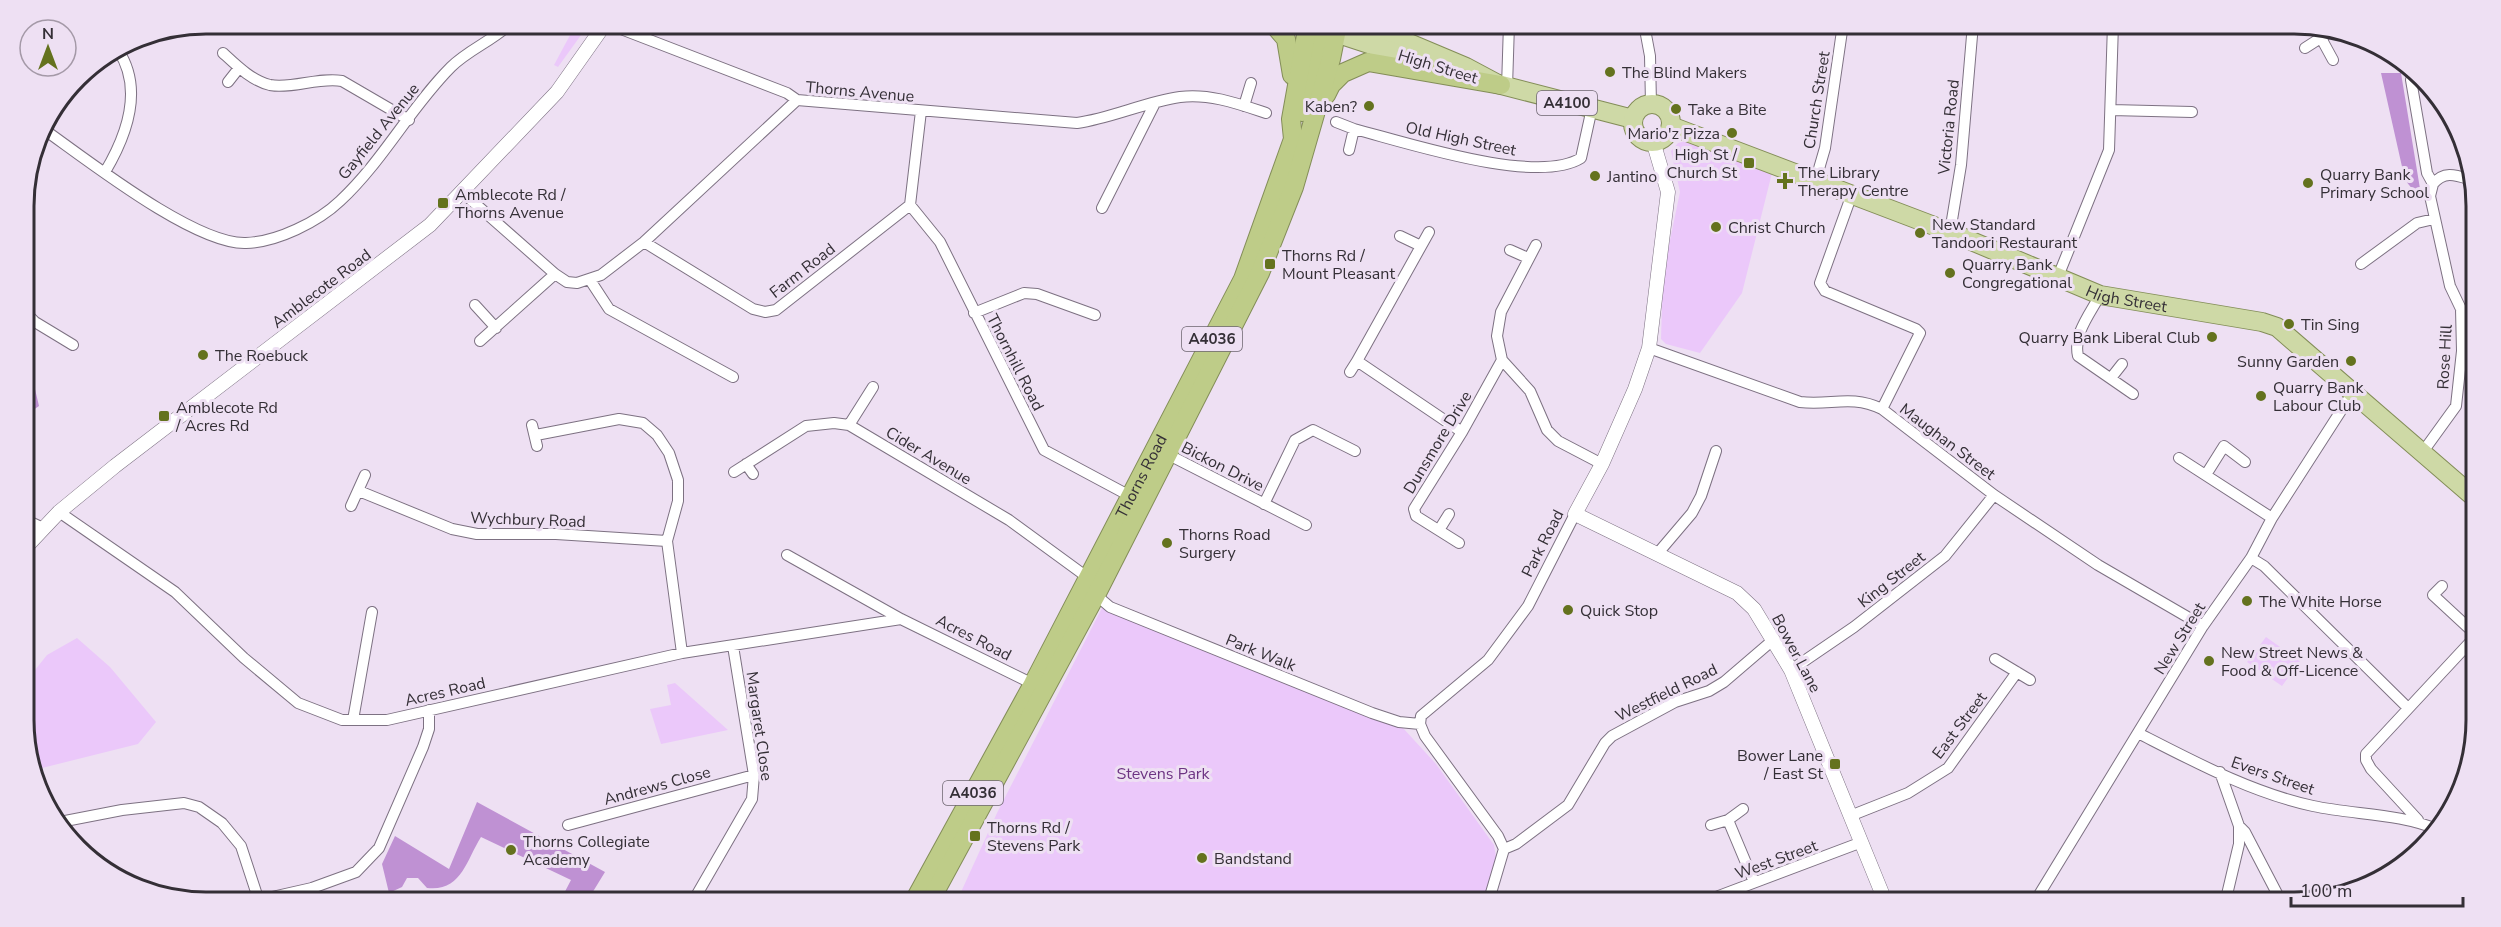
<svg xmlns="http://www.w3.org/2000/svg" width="2501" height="927" font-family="'Nunito Sans',sans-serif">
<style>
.green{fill:#ebc8fa}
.forest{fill:#bf91d3}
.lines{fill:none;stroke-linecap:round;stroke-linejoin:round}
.minor-casing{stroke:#7d7182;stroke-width:12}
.tertiary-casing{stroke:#7d7182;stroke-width:15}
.primary-casing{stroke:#838d58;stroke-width:20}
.trunk-casing{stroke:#838d58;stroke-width:20}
.minor{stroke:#fff;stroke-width:10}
.tertiary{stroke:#fff;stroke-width:14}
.primary{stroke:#ced9a6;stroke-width:18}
.trunk{stroke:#becc88;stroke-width:18}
.poi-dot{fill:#64721e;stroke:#eee0f3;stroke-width:2}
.labels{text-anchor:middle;stroke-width:6;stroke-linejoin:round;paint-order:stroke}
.shield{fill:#eee0f3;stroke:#6c646f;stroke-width:1.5}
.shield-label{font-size:15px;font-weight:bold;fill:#342f36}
.street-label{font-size:16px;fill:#342f36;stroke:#eee0f3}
.poi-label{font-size:16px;fill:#342f36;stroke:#eee0f3;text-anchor:start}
.park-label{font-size:16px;fill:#6d3483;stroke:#eee0f3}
.rim{fill:none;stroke:#342f36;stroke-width:3}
</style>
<rect width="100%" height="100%" fill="#eee0f3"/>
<path class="green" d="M576,24H589L558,67L554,65Z
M1686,141L1772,173L1742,293L1700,353L1666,344L1661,339L1663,274L1680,192L1671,151L1678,143Z
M1102,608L1403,728L1436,764L1494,845L1496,857L1482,903H956L997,813Z
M2266,637L2300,661L2282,686L2247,662Z
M77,638L110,667L156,722L138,744L34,770L27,756V680L47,655Z
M675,683L728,730L661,744L650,709L671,705L667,685Z"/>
<path class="forest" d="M2381,73H2401L2422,201L2405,180Z
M25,347L39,406L26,415Z
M477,802L605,872L586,903H559L571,880L481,837C466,861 461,892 427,888L418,878H407L402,887L389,893L382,864L395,836L449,869Z"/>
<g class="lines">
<defs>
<path id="minor" d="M608,24L787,93L797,100
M1644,24L1650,56L1651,104
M2321,38L2333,60
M2305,48L2333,30
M223,53C236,65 252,81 270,85C293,89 318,77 342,81L409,120
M2411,80L2427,173L2433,184L2430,196L2450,286L2461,309L2462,351L2456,406L2422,453
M228,82L239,68
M1507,87L1509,24
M1244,106L1251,83
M2111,110L2192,112
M1336,122L1354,129C1405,142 1537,186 1581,158L1592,108
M42,128C86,159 195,245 246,243C277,242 318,222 340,201C383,161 410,108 451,67C468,50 492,41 510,24
M1349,150L1354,129
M105,172C127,135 144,89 118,50
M1816,179L1825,148L1843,24
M2433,184C2445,169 2458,176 2475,181
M462,192L555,274L567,282L577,283L601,275L644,242L797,100L1077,123C1112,118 1145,102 1180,97C1209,93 1239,104 1266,113
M1852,194L1820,283L1825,291L1916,329L1920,333L1882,409
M910,205L940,242L1044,450L1130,496
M910,205L921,111
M1102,208L1155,103
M1429,232L1357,361L1462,432
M1950,232L1961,165L1973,24
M1400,236L1421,246
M644,242L753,309L765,312L776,310L910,205
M1536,245L1501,312L1497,336L1502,360L1530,391L1547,430L1558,441L1602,464
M1510,250L1528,258
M2361,264L2417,223L2434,219
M2057,279L2109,150L2113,24
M590,280L609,309L733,377
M2100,295C2090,314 2073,334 2078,356L2133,394
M475,305L496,328
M25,312L35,322L73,345
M974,313L1024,293L1037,294L1095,315
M480,341L555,274
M1649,348L1800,402C1831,406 1850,394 1882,409L1994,495L2098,565L2203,626
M2462,351H2476
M1350,372L1357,361
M2111,378L2122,364
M532,425L537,446
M849,425L873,387
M536,435L619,419L643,423L657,435L669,453L678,480V501L667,541L682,653
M1169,455L1306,525
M2179,458L2272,518
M746,464L753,474
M734,472L806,426L834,423L849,425L1009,520L1087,577
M2207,473L2224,446L2245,462
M359,491L452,529L477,534H556L667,541
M1264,504L1295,440L1313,430L1355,451
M351,506L365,475
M59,512L175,592L244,658L298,703L342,720H387L682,653L901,619
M26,520L43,528
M1439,530L1449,514
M1459,543L1416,516L1414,509L1462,432L1502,360
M1658,553L1692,513L1701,496L1716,451
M787,555L901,619L1033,684
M2251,558L2264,566L2407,707
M1096,595L1110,607L1372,713L1399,722L1420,724
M1995,659L2030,680
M1791,670L1854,627L1945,556L1994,495
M353,720L372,612
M2138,733C2193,761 2252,793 2313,806C2355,815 2399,813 2439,830
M2220,772L2239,826V844L2225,903
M1850,816L1908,793L1948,768L2017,672
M1728,820L1754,882
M2418,820L2371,769L2366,760V754L2473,639V632L2433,595L2442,586
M60,822L122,810L184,803L199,807L222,823L241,846L259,901
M568,825L754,775
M1711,825L1728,820L1743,809
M2239,826L2245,832L2282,903
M1504,849L1516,844L1568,805L1605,743L1612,736L1675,702L1709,691L1724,682L1773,640
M246,903L312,888L356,872L379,848L423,747L429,729V710
M692,903L752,799L754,775L733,646
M1488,903L1504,849L1498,836L1425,736L1420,724L1421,716L1488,660L1528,606L1575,514
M1700,903L1862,842
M2034,903L2203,626L2251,558L2272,518L2353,392"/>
<path id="tertiary" d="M1653,141L1668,192L1649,348L1635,389L1602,464L1575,514L1737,593L1754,609L1791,670L1886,903
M26,547L59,512L115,466L430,225L557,92L605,24"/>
<g id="primary">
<path d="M1364,24L1466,67L1496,83"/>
<path d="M1323,29L1445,69"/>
<path d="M1486,81L1633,119"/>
<circle cx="1652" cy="123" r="19"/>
<path id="s1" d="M1671,126L1950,232L2100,295L2262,322L2277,327L2476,499"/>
</g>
<g id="trunk">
<path d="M1273,24L1286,39L1292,75"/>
<path d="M1326,95L1331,85L1343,73L1368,62L1501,85"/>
<path d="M1302,112L1319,60L1325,24"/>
<path id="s2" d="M913,903L1033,684L1243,279L1293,139L1291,119L1308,24"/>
<path d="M929,903L1096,595L1260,273L1294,187L1331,59L1338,24"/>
</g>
</defs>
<use href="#minor" class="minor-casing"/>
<use href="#tertiary" class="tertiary-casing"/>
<use href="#primary" class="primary-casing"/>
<use href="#trunk" class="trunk-casing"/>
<use href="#minor" class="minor"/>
<use href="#tertiary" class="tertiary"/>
<use href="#primary" class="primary"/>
<use href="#trunk" class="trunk"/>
</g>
<g class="poi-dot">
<circle cx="1610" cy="72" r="6"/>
<circle cx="1369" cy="106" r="6"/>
<circle cx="1676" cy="109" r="6"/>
<circle cx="1732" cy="133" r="6"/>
<rect x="1743" y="157" width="12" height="12" rx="3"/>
<circle cx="1595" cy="176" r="6"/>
<path d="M1782 172h6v6h6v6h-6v6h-6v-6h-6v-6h6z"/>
<circle cx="2308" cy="183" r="6"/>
<rect x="437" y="197" width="12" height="12" rx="3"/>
<circle cx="1716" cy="227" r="6"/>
<circle cx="1920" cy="233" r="6"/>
<rect x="1264" y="258" width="12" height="12" rx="3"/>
<circle cx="1950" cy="273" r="6"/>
<circle cx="2289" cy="324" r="6"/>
<circle cx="2212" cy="337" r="6"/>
<circle cx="203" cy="355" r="6"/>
<circle cx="2351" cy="361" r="6"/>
<circle cx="2261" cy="396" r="6"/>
<rect x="158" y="410" width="12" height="12" rx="3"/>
<circle cx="1167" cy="543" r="6"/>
<circle cx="2247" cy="601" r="6"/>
<circle cx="1568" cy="610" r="6"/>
<circle cx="2209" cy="661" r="6"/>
<rect x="1829" y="758" width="12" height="12" rx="3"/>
<rect x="969" y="830" width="12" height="12" rx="3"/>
<circle cx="511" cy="850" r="6"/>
<circle cx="1202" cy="858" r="6"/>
</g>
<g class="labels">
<g class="shield">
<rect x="1537" y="91" width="60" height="24" rx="4.5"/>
<rect x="1182" y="327" width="60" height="24" rx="4.5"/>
<rect x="943" y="781" width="60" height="24" rx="4.5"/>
</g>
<g class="shield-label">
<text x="1567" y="108">A4100</text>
<text x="1212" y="344">A4036</text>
<text x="973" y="798">A4036</text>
</g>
<g class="street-label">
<text transform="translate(1438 66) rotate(17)" y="6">High Street</text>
<text transform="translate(860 91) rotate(5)" y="6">Thorns Avenue</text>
<text transform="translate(1816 100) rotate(-81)" y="6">Church Street</text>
<text transform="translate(1948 127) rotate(-84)" y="6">Victoria Road</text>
<text transform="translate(378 131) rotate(-51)" y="6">Gayfield Avenue</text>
<text transform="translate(1461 138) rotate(12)" y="6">Old High Street</text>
<text transform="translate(802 270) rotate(-38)" y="6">Farm Road</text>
<text transform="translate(321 288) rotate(-37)" y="6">Amblecote Road</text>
<text dy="6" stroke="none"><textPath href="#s1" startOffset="488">High Street</textPath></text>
<text transform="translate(2444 357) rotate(-87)" y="6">Rose Hill</text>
<text transform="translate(1016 362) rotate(63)" y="6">Thornhill Road</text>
<text transform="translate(1948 441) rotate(37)" y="6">Maughan Street</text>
<text transform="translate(1437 442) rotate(-59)" y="6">Dunsmore Drive</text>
<text transform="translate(929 455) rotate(31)" y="6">Cider Avenue</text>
<text transform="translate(1223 466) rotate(27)" y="6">Bickon Drive</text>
<text dy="6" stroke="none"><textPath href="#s2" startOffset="484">Thorns Road</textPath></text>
<text transform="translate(528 519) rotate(2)" y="6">Wychbury Road</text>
<text transform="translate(1542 543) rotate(-63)" y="6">Park Road</text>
<text transform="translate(1891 579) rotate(-38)" y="6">King Street</text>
<text transform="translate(974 637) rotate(27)" y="6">Acres Road</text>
<text transform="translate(2179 638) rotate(-58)" y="6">New Street</text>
<text transform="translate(1261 652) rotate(22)" y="6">Park Walk</text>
<text transform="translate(1797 653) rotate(62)" y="6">Bower Lane</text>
<text transform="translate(445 691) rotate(-13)" y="6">Acres Road</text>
<text transform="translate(1666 692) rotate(-26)" y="6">Westfield Road</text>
<text transform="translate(1959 725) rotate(-53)" y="6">East Street</text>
<text transform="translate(760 726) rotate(82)" y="6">Margaret Close</text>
<text transform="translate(2273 775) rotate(19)" y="6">Evers Street</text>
<text transform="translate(657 785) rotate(-15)" y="6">Andrews Close</text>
<text transform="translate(1776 859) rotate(-20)" y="6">West Street</text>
</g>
<g class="poi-label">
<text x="1622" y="78">The Blind Makers</text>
<text x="1357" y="112" text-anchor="end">Kaben?</text>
<text x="1688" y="115">Take a Bite</text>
<text x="1720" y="139" text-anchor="end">Mario'z Pizza</text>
<text x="1737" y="160" text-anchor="end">High St /<tspan x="1737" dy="18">Church St</tspan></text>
<text x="1798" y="178">The Library<tspan x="1798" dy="18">Therapy Centre</tspan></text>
<text x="2320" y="180">Quarry Bank<tspan x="2320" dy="18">Primary School</tspan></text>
<text x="1607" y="182">Jantino</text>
<text x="455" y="200">Amblecote Rd /<tspan x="455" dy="18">Thorns Avenue</tspan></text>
<text x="1932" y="230">New Standard<tspan x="1932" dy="18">Tandoori Restaurant</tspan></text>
<text x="1728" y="233">Christ Church</text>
<text x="1282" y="261">Thorns Rd /<tspan x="1282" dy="18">Mount Pleasant</tspan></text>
<text x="1962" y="270">Quarry Bank<tspan x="1962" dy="18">Congregational</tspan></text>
<text x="2301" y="330">Tin Sing</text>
<text x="2200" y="343" text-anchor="end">Quarry Bank Liberal Club</text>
<text x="215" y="361">The Roebuck</text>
<text x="2339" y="367" text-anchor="end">Sunny Garden</text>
<text x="2273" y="393">Quarry Bank<tspan x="2273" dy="18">Labour Club</tspan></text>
<text x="176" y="413">Amblecote Rd<tspan x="176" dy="18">/ Acres Rd</tspan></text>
<text x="1179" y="540">Thorns Road<tspan x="1179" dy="18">Surgery</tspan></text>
<text x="2259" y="607">The White Horse</text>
<text x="1580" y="616">Quick Stop</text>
<text x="2221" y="658">New Street News &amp;<tspan x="2221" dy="18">Food &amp; Off-Licence</tspan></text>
<text x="1823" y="761" text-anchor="end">Bower Lane<tspan x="1823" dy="18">/ East St</tspan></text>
<text x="987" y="833">Thorns Rd /<tspan x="987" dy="18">Stevens Park</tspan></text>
<text x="523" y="847">Thorns Collegiate<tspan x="523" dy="18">Academy</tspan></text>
<text x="1214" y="864">Bandstand</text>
</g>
<g class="park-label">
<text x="1163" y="779">Stevens Park</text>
</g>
</g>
<path d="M0 0H2501V927H0ZM206 34H2294A172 172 0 0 1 2466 206V720A172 172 0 0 1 2294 892H206A172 172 0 0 1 34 720V206A172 172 0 0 1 206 34Z" fill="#eee0f3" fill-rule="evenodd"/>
<path class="rim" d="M206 34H2294A172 172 0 0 1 2466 206V720A172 172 0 0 1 2294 892H206A172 172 0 0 1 34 720V206A172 172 0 0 1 206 34Z"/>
<g transform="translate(48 48)"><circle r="28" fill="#eee0f3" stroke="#a499a7" stroke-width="1.5"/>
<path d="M0-4.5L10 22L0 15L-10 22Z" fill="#64721e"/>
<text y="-9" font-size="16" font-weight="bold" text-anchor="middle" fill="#342f36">N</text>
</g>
<path d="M2291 897v9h172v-9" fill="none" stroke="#342f36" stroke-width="3"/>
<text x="2300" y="897" font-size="18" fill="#342f36" stroke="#eee0f3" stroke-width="4.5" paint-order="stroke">100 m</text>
</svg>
